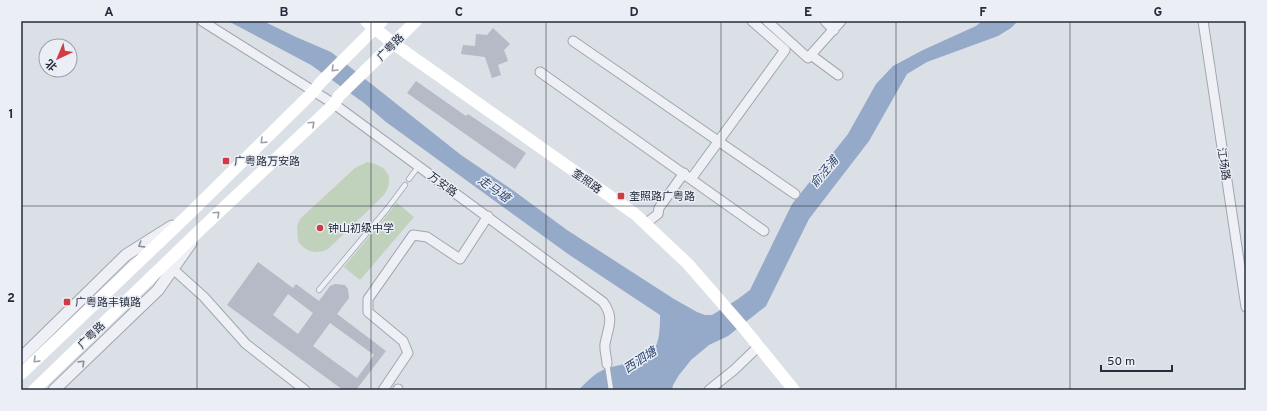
<svg xmlns="http://www.w3.org/2000/svg" width="1267" height="411" font-family="Overpass,'Noto Sans SC',sans-serif">
<style>
.green{fill:#c0d1bc}
.water{fill:#95a9c8}
.building{fill:#b6bac6;fill-rule:evenodd}
.lines{fill:none;stroke-linecap:round;stroke-linejoin:round}
.service-casing{stroke:#a1a6b0;stroke-width:6}
.minor-casing{stroke:#a1a6b0;stroke-width:11}
.tertiary-casing{stroke:#a1a6b0;stroke-width:13}
.service{stroke:#eef0f5;stroke-width:4.5}
.minor{stroke:#eef0f5;stroke-width:9}
.tertiary{stroke:#eef0f5;stroke-width:11}
.secondary{stroke:#fff;stroke-width:12}
.oneway{stroke:#9da0a8}
.oneway2{stroke:#8a8e99}
.grid{fill:none;stroke:#252c3d;stroke-width:1;stroke-opacity:0.55}
.poi-dot{fill:#d13b45;stroke:#ebeef4;stroke-width:1.5}
.labels{text-anchor:middle;stroke-width:3;stroke-linejoin:round;paint-order:stroke}
.street-label{font-size:11px;fill:#252c3d;stroke:#ebeef4}
.poi-label{font-size:11px;fill:#252c3d;stroke:#ebeef4;text-anchor:start}
.water-label{font-size:12px;font-style:italic;fill:#2e4771;stroke:#ebeef4}
.neatline{fill:none;stroke:#252c3d;stroke-width:1.5}
.grid-label{font-size:13px;text-anchor:middle;font-weight:bold;fill:#252c3d}
</style>
<rect width="100%" height="100%" fill="#dbdfe6"/>
<path class="green" d="M367,162C386,165 396,177 384,195L328,249C317,255 305,252 298,241L297,226L300,219L355,168Z
M397,203L414,217L360,280L344,267Z"/>
<path class="water" d="M228,21H263L296,37L331,52L461,155L514,191L567,230L674,299L697,312L705,315H712L738,299L750,290L792,204L848,134L876,84L893,66L923,50L976,26L982,21H1018L1011,28L998,36L927,62L907,74L869,141L809,219L766,306L728,336L709,345L691,360L679,375L673,385L672,390H579C585,383 594,374 603,370C619,363 646,364 656,346C660,337 660,324 660,315L568,254L386,122L364,103L311,65Z"/>
<path class="building" d="M493,28L510,44L504,50L508,61L498,65L501,75L492,78L485,57L461,54L463,45L475,46L476,34L487,35Z
M416,81L466,116L468,114L526,153L515,169L407,93Z
M258,262L293,288L296,284L319,301L330,286L335,284L345,285L348,289L349,298L337,314L386,351L356,390H343L227,305ZM288,294L313,313L298,334L273,315ZM330,323L374,355L357,378L313,346Z"/>
<g class="lines">
<defs>
<path id="service" d="M409,179L418,167
M319,290L387,209L405,185
M607,364L611,390"/>
<path id="minor" d="M202,21L334,104L603,302C615,318 608,327 605,344C604,350 607,358 607,364
M767,21L808,58L841,21
M825,21L834,30
M1203,21L1246,307
M573,41L795,194
M811,55L838,75
M540,72L764,231
M691,179L785,50L752,21
M645,224L658,214L659,208L684,173
M173,269L204,297L246,344L305,390
M398,389V390
M383,390L408,353L403,341L368,312V299L413,235L427,237L460,259L488,216
M709,390L734,370L759,346"/>
<path id="tertiary" d="M21,358L126,255L172,226
M54,390L158,290L191,243"/>
</defs>
<use href="#service" class="service-casing"/>
<use href="#minor" class="minor-casing"/>
<use href="#tertiary" class="tertiary-casing"/>
<use href="#service" class="service"/>
<use href="#minor" class="minor"/>
<use href="#tertiary" class="tertiary"/>
<path class="secondary" d="M366,21L394,44L635,214L688,264L742,326L794,390
M21,374L186,217L314,91L320,83L382,21
M34,390L200,230L334,104L339,96L416,21"/>
</g>
<defs><path id="oneway-chevron" d="M-2-3.5L2.5 0L-2 3.5" fill="none" stroke-width="1.6" stroke-linecap="round" stroke-linejoin="round"/></defs>
<g class="oneway">
<use href="#oneway-chevron" transform="translate(334 69) rotate(135)"/>
<use href="#oneway-chevron" transform="translate(312 124) rotate(-43)"/>
<use href="#oneway-chevron" transform="translate(263 141) rotate(136)"/>
<use href="#oneway-chevron" transform="translate(217 214) rotate(-43)"/>
<use href="#oneway-chevron" transform="translate(36 360) rotate(136)"/>
</g>
<g class="oneway2">
<use href="#oneway-chevron" transform="translate(141 245) rotate(148)"/>
<use href="#oneway-chevron" transform="translate(82 363) rotate(-44)"/>
</g>
<path class="grid" d="M197,21V390M371,21V390M546,21V390M721,21V390M896,21V390M1070,21V390M21,206H1246"/>
<g class="poi-dot">
<rect x="222" y="157" width="8" height="8" rx="2"/>
<rect x="617" y="192" width="8" height="8" rx="2"/>
<circle cx="320" cy="228" r="4"/>
<rect x="63" y="298" width="8" height="8" rx="2"/>
</g>
<g class="labels">
<g class="street-label">
<text transform="translate(390 47) rotate(-45)" y="4">广粤路</text>
<text transform="translate(1224 164) rotate(81)" y="4">江场路</text>
<text transform="translate(587 181) rotate(35)" y="4">奎照路</text>
<text transform="translate(443 184) rotate(36)" y="4">万安路</text>
<text transform="translate(91 335) rotate(-44)" y="4">广粤路</text>
</g>
<g class="poi-label">
<text x="234" y="165">广粤路万安路</text>
<text x="629" y="200">奎照路广粤路</text>
<text x="328" y="232">钟山初级中学</text>
<text x="75" y="306">广粤路丰镇路</text>
</g>
<g class="water-label">
<text transform="translate(824 172) rotate(-50)" y="4">俞泾浦</text>
<text transform="translate(494 189) rotate(35)" y="4">走马塘</text>
<text transform="translate(640 360) rotate(-33)" y="4">西泗塘</text>
</g>
</g>
<rect width="1267" height="411" fill="none" stroke="#ebeef4" stroke-width="44"/>
<g transform="translate(58 58) rotate(224)"><circle r="19" fill="#ebeef4" stroke="#9ca0ab"/>
<path d="M0-3L7 15L0 10L-7 15Z" fill="#d13b45"/>
<text y="-6" font-size="11" font-weight="bold" text-anchor="middle" fill="#252c3d">北</text>
</g>
<path d="M1101 365v6h71v-6" fill="none" stroke="#252c3d" stroke-width="2"/>
<text x="1107" y="365" font-size="12" fill="#252c3d" stroke="#ebeef4" stroke-width="3" paint-order="stroke">50 m</text>
<rect x="22" y="22" width="1223" height="367" class="neatline"/>
<g class="grid-label">
<text x="109" y="16">A</text>
<text x="284" y="16">B</text>
<text x="459" y="16">C</text>
<text x="634" y="16">D</text>
<text x="808" y="16">E</text>
<text x="983" y="16">F</text>
<text x="1158" y="16">G</text>
<text x="11" y="118">1</text>
<text x="11" y="302">2</text>
</g>
</svg>
